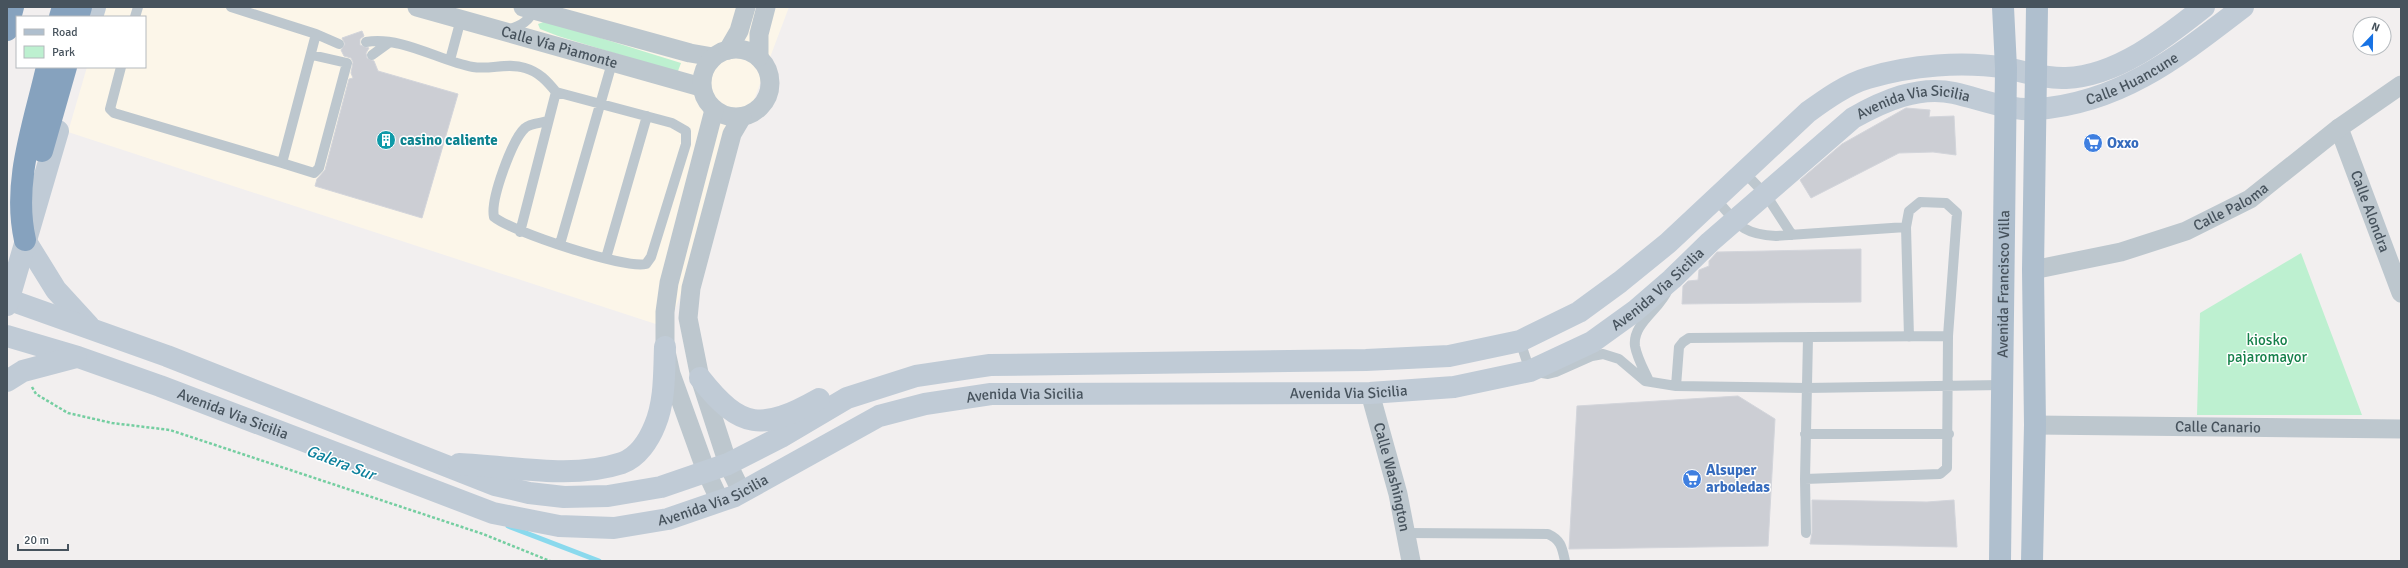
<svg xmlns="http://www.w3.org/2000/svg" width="2408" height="568" font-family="Signika,sans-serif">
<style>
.commercial{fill:#fcf6e9}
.green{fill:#bdf0d0}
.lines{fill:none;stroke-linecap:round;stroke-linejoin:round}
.stream{stroke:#8ad9ed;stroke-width:5}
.building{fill:#ccced4;stroke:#d3d5db}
.path{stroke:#75cea1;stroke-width:2.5;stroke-dasharray:3 2;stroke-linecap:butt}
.lane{stroke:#bdc7ce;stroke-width:10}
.street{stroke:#bdc7ce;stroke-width:19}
.secondary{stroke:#c0cbd6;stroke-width:22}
.primary{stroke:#afbfce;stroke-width:22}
.highway{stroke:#86a2be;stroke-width:22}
.labels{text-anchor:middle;stroke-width:3;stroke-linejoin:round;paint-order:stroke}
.street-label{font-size:15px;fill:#47535d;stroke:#fff}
.culture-label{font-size:15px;font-weight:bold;fill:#0d838f;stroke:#fff;text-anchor:start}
.shop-label{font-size:15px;font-weight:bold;fill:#366cbe;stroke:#fff;text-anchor:start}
.park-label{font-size:15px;fill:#16804a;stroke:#fff}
.water-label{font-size:16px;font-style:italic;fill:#0c809c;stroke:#fff}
</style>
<rect width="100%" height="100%" fill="#f2efef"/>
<path class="commercial" d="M104,7H789L668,328L68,132L87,67H145V17H101Z"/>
<path class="green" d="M546,21L681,63L678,71L676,72L558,36L540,29L538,24Z
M2301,253L2362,415H2197L2200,313Z"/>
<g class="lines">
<path class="stream" d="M508,526L599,561"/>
</g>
<path class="building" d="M362,31L364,36L360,39V45L369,48L366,53L367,58L374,61L378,71L458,94L422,218L315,186L317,179L325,170L349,79L353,78L351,73L353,62L351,58L344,56L341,50L345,44L342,38Z
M1906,108L1930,110L1929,117L1954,116L1956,155L1933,152L1899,153L1811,198L1800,180L1842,144Z
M1861,249V302L1682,304L1683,286L1688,281L1698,280L1699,270L1709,266V261L1717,252Z
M1738,396L1775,419L1768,546L1569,549L1577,406Z
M1812,500L1927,502L1954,500L1957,547L1810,544L1812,533Z"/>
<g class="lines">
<path class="path" d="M32,387L36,394L68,413L112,423L170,430L483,534L550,561"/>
<path class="lane" d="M135,17L138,7
M507,30C521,26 530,21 535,7
M316,34L339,44
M366,42C403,36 439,61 473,67C491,70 508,62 525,68C539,72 547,81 556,92L672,123L686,131V144L651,257L646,264C625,269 512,232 494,217C490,200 512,140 525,128C530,123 542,123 548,121
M372,55L390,42
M450,60L461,19
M121,67L110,109L114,113L282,163L316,34L231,7
M282,163L314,173L319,168L347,63L312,55
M1744,172L1766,195L1792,235
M1716,199C1738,224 1741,234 1776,236L1906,227
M520,232L556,92
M560,244L612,63
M606,258L647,116
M1808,338L1805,479L1940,474L1947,468L1948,336L1957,213L1946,203L1920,202L1909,211L1906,227L1909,337
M1520,341L1530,371L1548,374L1556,372L1592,356L1603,354L1619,359L1645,381L1676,386L1806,388L2002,385
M1649,381C1644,370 1637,358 1635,346C1632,323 1661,309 1668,289
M1676,386L1679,347L1683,342L1689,338L1948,336
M1805,434H1949
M1805,479L1806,533
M1406,533L1548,534C1561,540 1562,547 1565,561"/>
<g class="street">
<path id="s1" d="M417,7L701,87"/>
<path d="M523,7L690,53L713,57"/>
<circle cx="736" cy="83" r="34"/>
<path d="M728,50L739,31L746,7"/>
<path d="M759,57V34L766,7"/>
<path d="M714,110L669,283L665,312V347L671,374L706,471L720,501"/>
<path id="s2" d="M2339,128L2401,293"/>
<path id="s3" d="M2033,270L2121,252L2186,231L2250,199L2339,128L2401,85"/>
<path id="s4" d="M1370,393L1398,494L1411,561"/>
<path id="s5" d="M2035,425L2401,429"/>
<path d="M742,493L728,464L700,378L688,318L691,288L732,134L742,117"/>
</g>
<g class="secondary">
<path d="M92,17L95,7"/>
<path d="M25,240L56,290L89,326"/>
<path d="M7,299L167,356L495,485L529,493L564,497L608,496L661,487L728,464L781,437L847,398L916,376L990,365L1366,360L1449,356L1520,341L1579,312L1620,282L1668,243L1808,112C1826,99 1847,84 1868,78C1911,65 1963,61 2006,68C2026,72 2045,79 2066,78C2117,76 2165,38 2204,7"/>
<path d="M7,305L58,131"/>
<path id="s6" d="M7,336L78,357L160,386L493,513L559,526L614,528L668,519L735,496L879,416L925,404L991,394L1370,393L1454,387L1530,371L1592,342L1635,311L1672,279L1710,242L1853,118C1883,101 1919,85 1954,93C1981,99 2008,111 2037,109C2121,103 2179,56 2243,7"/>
<path d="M700,378C741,430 762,431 819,399"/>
<path d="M7,381L23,371L76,357"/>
<path d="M459,464C512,466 570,480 622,463C638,457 649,440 655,425C665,401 664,373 665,347"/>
</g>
<g class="primary">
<path id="s7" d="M2000,561L2006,68L2003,7"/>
<path d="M2032,561L2035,425L2033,270L2037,7"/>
</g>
<path class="highway" d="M60,17L63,7
M78,17L81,7
M7,30L13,7
M42,151L66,67
M25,240C12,182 34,124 47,67"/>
</g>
<defs>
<symbol id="building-disc" viewBox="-11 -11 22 22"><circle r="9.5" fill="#0f9aa8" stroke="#fff"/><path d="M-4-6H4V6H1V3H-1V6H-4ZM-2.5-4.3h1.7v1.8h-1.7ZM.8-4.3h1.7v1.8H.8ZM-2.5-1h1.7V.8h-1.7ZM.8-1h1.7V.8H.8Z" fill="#fff"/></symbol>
<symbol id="supermarket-disc" viewBox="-11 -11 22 22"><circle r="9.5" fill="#3f7fe0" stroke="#fff"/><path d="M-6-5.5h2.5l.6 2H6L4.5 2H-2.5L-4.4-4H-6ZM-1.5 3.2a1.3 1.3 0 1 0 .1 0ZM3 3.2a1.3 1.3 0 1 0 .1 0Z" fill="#fff"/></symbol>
</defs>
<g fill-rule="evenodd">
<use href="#building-disc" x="375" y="129" width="22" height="22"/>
<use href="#supermarket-disc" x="2082" y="132" width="22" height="22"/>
<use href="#supermarket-disc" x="1681" y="468" width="22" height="22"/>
</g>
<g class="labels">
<g class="street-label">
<text dy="5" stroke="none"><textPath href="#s1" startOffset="148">Calle Vía Piamonte</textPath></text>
<text dy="5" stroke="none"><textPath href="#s6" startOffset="2290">Calle Huancune</textPath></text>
<text dy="5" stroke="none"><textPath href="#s6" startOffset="2062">Avenida Via Sicilia</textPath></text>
<text dy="5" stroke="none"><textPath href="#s3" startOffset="209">Calle Paloma</textPath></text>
<text dy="5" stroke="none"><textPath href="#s2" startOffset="89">Calle Alondra</textPath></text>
<text dy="5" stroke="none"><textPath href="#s7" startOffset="277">Avenida Francisco Villa</textPath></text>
<text dy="5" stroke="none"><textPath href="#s6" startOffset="1738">Avenida Via Sicilia</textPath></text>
<text dy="5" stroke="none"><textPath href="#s6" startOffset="1402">Avenida Via Sicilia</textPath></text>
<text dy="5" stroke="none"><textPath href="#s6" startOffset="1078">Avenida Via Sicilia</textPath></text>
<text dy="5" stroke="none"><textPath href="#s6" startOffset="239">Avenida Via Sicilia</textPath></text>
<text dy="5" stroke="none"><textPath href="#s5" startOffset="183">Calle Canario</textPath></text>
<text dy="5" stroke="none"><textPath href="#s4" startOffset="87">Calle Washington</textPath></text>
<text dy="5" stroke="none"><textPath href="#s6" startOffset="743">Avenida Via Sicilia</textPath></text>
</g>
<g class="culture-label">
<text x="400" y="145">casino caliente</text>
</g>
<g class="shop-label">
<text x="2107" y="148">Oxxo</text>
<text x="1706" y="475">Alsuper<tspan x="1706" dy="17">arboledas</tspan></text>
</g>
<g class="park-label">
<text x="2267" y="345">kiosko<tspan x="2267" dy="17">pajaromayor</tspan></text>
</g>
<g class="water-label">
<text transform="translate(341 462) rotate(21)" y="6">Galera Sur</text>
</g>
</g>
<rect width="2408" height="568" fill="none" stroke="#47535d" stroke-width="16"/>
<rect x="16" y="16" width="130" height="52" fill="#ffffff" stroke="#b5babe"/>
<rect x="24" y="29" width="20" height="6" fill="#afbfce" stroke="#b5babe"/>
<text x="52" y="36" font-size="12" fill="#47535d">Road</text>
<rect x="24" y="46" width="20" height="12" fill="#bdf0d0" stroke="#b5babe"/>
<text x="52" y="56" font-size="12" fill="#47535d">Park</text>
<g transform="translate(2372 36) rotate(22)"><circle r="19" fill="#ffffff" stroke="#b5babe"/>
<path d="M0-3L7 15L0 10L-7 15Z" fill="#1772e4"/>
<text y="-6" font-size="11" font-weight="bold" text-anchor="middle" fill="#47535d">N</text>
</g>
<path d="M18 544v6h50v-6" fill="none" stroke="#47535d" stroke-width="2"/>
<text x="24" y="544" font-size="12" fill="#47535d" stroke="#ffffff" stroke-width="3" paint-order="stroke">20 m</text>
</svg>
